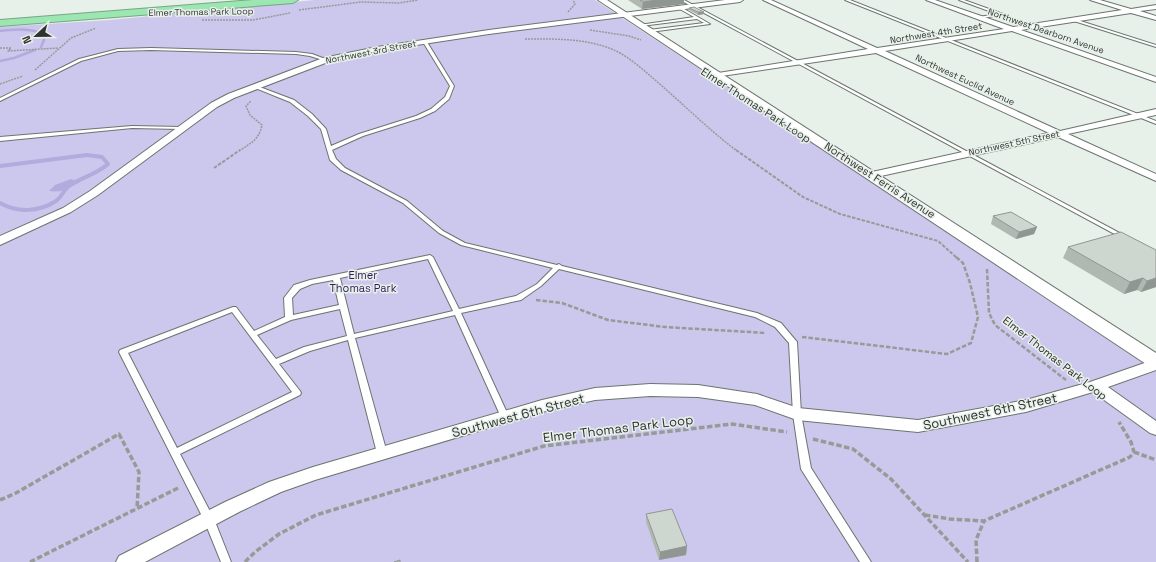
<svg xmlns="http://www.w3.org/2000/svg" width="1156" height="562" font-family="'Space Grotesk',sans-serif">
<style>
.green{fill:#ccc7ed}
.water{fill:#b2abde}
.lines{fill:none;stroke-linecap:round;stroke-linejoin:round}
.stream-far1{stroke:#b2abde;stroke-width:2.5}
.stream{stroke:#b2abde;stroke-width:4}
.service-casing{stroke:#6c746e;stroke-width:2}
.minor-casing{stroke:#6c746e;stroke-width:2}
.tertiary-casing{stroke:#6c746e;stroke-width:2}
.motorway-casing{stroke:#76a784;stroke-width:2}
.path-far3{stroke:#959b97;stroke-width:1.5;stroke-dasharray:2 1;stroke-linecap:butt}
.path-far2{stroke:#959b97;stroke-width:2;stroke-dasharray:3.5 1.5;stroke-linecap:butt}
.path-far1{stroke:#959b97;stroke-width:2.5;stroke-dasharray:4.5 2;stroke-linecap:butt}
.path{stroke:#959b97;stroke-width:3.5;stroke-dasharray:5.5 2.5;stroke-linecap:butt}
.service{fill:#fff;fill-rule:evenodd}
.minor{fill:#fff;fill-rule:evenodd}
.tertiary{fill:#fff;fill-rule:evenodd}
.motorway{fill:#9ce6b2;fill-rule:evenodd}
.wall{fill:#b0b8b2}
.shaded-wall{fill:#909691}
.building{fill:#cdd6cf;stroke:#909691}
.labels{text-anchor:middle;stroke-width:3;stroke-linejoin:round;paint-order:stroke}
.far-street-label{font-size:9px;fill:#2f3330;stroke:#e8f0ea}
.street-label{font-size:11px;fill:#2f3330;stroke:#e8f0ea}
.park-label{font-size:11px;fill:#2d1d59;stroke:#e8f0ea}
.near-street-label{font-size:13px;fill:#2f3330;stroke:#e8f0ea}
</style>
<rect width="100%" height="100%" fill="#e8f0ea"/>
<path class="green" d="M314,0H595L1156,369V562H0V27L110,20Z"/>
<path class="water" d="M71,179L80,182C69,188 63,193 49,191L55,185Z"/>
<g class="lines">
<path class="stream-far1" d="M0,31C15,29 29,28 44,34V40L41,47
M0,61L14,58L35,50"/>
<path class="stream" d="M0,166L87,155L102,157L108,164C97,174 83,177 70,185C64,189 62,197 56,201C39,212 17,213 0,203"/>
<defs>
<path id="service" d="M680,0H684L1127,237L1126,238H1122Z
M845,0H850L1156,121V124Z
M959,0H964L1003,14L979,19V17L997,14Z
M679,6L710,24L650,32L648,31L649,30L704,23L697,19L641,26L639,25L694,17L678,8Z
M1074,19L1156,45V47L1074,21Z
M424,41L427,42L454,86L449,99L435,111L420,118L363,136L332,150L336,159L345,168L407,201L443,231L465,243L557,265L559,264L562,266L757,313L781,323L797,342L801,414L811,468L871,562H860L801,469L793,414L789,343L775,327L755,317L559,269L541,286L521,300L461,313L509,417L508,419L505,420L502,419L501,417L455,315L355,338L387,453L385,456L382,457L379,456L377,453L348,340L310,351L279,364L300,391L301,393L300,395L180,454L214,519L231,562H221L204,520L119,352L120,350L233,307H236L254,331L285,317L284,298L294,285L310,280L430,255L433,257L459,309L516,296L537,284L553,268L461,245L439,233L403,203L341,170L330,160L321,129L308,116L290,102L253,87L257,86L294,100L312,114L326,129L331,146L359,134L416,116L431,109L445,97L450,86L423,42ZM428,259L453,311L354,334L340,278ZM333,280L339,305L293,315L292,298L300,289L312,284ZM340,309L347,336L304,347L276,359L257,335L291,320ZM232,312L292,392L177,448L128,353Z
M151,48L296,52L312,54L328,60L326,61L310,56L296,54L151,50L118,51L81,61L0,101V98L79,59L118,49Z
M132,126L181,127L183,128L181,129L132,128L0,141V137Z"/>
<path id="minor" d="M725,0H743L740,2L489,34L377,51L328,62L234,98L217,107L98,195L71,212L0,245V236L63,208L90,191L211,103L228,94L323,58L377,47L489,30Z
M763,0H771L877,48L1004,29L926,0H935L1013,27L1122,10L1090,0H1100L1131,9L1156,5V9L1140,11L1156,16V20L1131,13L1021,30L1156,77V82L1012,31L885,51L1060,131L1156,109V115L1068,134L1156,174V181L1058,137L872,178L868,177L867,175L868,173L872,172L1049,133L876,53L715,77L714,75L718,73L868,49Z
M1156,359V370L1108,387L1156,421V435L1150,433L1093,392L1026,412L918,432L797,420L755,405L698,397L650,396L595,400L542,412L315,480L281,492L239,512L145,562H116L119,556L225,502L269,482L313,467L542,400L595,388L650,384L698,385L757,394L798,408L918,420L1026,400L1090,382Z"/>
<path id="tertiary" d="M598,0H607L1156,353V368L1149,366Z"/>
<path id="motorway" d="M253,0H298L293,3L0,26V20Z"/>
</defs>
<use href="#service" class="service-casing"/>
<use href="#minor" class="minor-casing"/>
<use href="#tertiary" class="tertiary-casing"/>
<use href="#motorway" class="motorway-casing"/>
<path class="path-far3" d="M299,10L361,2L399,3L418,0
M568,12L575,4L573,0
M202,20H253L290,13
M590,30L629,36L641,40
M525,39C553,39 582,38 609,48C626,54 641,68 654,79C682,103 708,129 737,151
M0,48H11L8,51L58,48
M35,70L71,38L96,28
M0,84L23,76
M239,151C251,143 259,140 262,125L250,115L246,106L251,101"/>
<path class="path-far2" d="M736,150L803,197L840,214L938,241L957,258
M214,168L240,150"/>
<path class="path-far1" d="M987,269L989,313L995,325L1066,380
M536,300L562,303L608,320L665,327L766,333
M802,337L947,354L971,343L978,317L970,283L963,263L956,257"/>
<path class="path" d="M813,439L853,449L891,479L968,562
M1134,452L1156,460
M0,500L16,493L119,434L139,472L137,509
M925,515L950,519L984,521L1130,457L1134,452L1131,442L1119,422
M30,562L178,488
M245,562L255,552L279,534L316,515L544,446L732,424L787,432
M977,562L976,540L984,521"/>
<use href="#service" class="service"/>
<use href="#minor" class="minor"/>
<use href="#tertiary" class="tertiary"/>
<use href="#motorway" class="motorway"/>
</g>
<path class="wall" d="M628,0H684V4L642,9Z
M689,8L704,14L698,15L689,10Z
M993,216L1037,227L1034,234L1016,239L991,224Z
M1068,247L1156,250V287L1141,292L1137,290L1124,294L1063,258Z
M646,514L687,546L686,555L659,560L646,522Z"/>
<path class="shaded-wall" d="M658,0H684V4L642,9L643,2Z
M698,12H704V14L698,15Z
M1037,227L1034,234L1016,239L1019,232Z
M1143,278L1137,290L1124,294L1130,282Z
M1156,278V287L1141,292L1147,281Z
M687,546L686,555L659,560L660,552Z"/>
<path class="building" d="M640,0H658L643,2Z
M694,7L704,12H698L689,8Z
M1011,212L1037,227L1019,232L993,216Z
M1121,232L1156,250V278L1147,281L1143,278L1130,282L1068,247Z
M672,509L687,546L660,552L646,514Z
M400,560V562H394Z"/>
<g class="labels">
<g class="far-street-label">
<text transform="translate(201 12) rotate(-1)" y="3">Elmer Thomas Park Loop</text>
<text transform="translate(1046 31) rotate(19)" y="3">Northwest Dearborn Avenue</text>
<text transform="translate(936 33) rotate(-9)" y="3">Northwest 4th Street</text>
<text transform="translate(371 52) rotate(-11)" y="3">Northwest 3rd Street</text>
<text transform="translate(965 80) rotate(25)" y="3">Northwest Euclid Avenue</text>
<text transform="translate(1014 143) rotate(-12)" y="3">Northwest 5th Street</text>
</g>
<g class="street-label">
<text transform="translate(756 105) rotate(33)" y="4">Elmer Thomas Park Loop</text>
<text transform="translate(880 180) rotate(33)" y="4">Northwest Ferris Avenue</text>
<text transform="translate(1055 358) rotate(38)" y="4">Elmer Thomas Park Loop</text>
</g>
<g class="park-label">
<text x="363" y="279">Elmer<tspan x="363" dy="13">Thomas Park</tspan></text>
</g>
<g class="near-street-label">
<text transform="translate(990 411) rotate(-12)" y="5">Southwest 6th Street</text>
<text transform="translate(518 415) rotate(-15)" y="5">Southwest 6th Street</text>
<text transform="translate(618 428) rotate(-7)" y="5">Elmer Thomas Park Loop</text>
</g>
</g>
<g transform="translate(36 36) rotate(248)" stroke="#e8f0ea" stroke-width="3" paint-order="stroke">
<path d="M0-3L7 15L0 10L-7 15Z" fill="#2f3330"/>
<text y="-6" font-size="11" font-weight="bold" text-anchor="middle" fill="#2f3330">N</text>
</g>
</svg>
